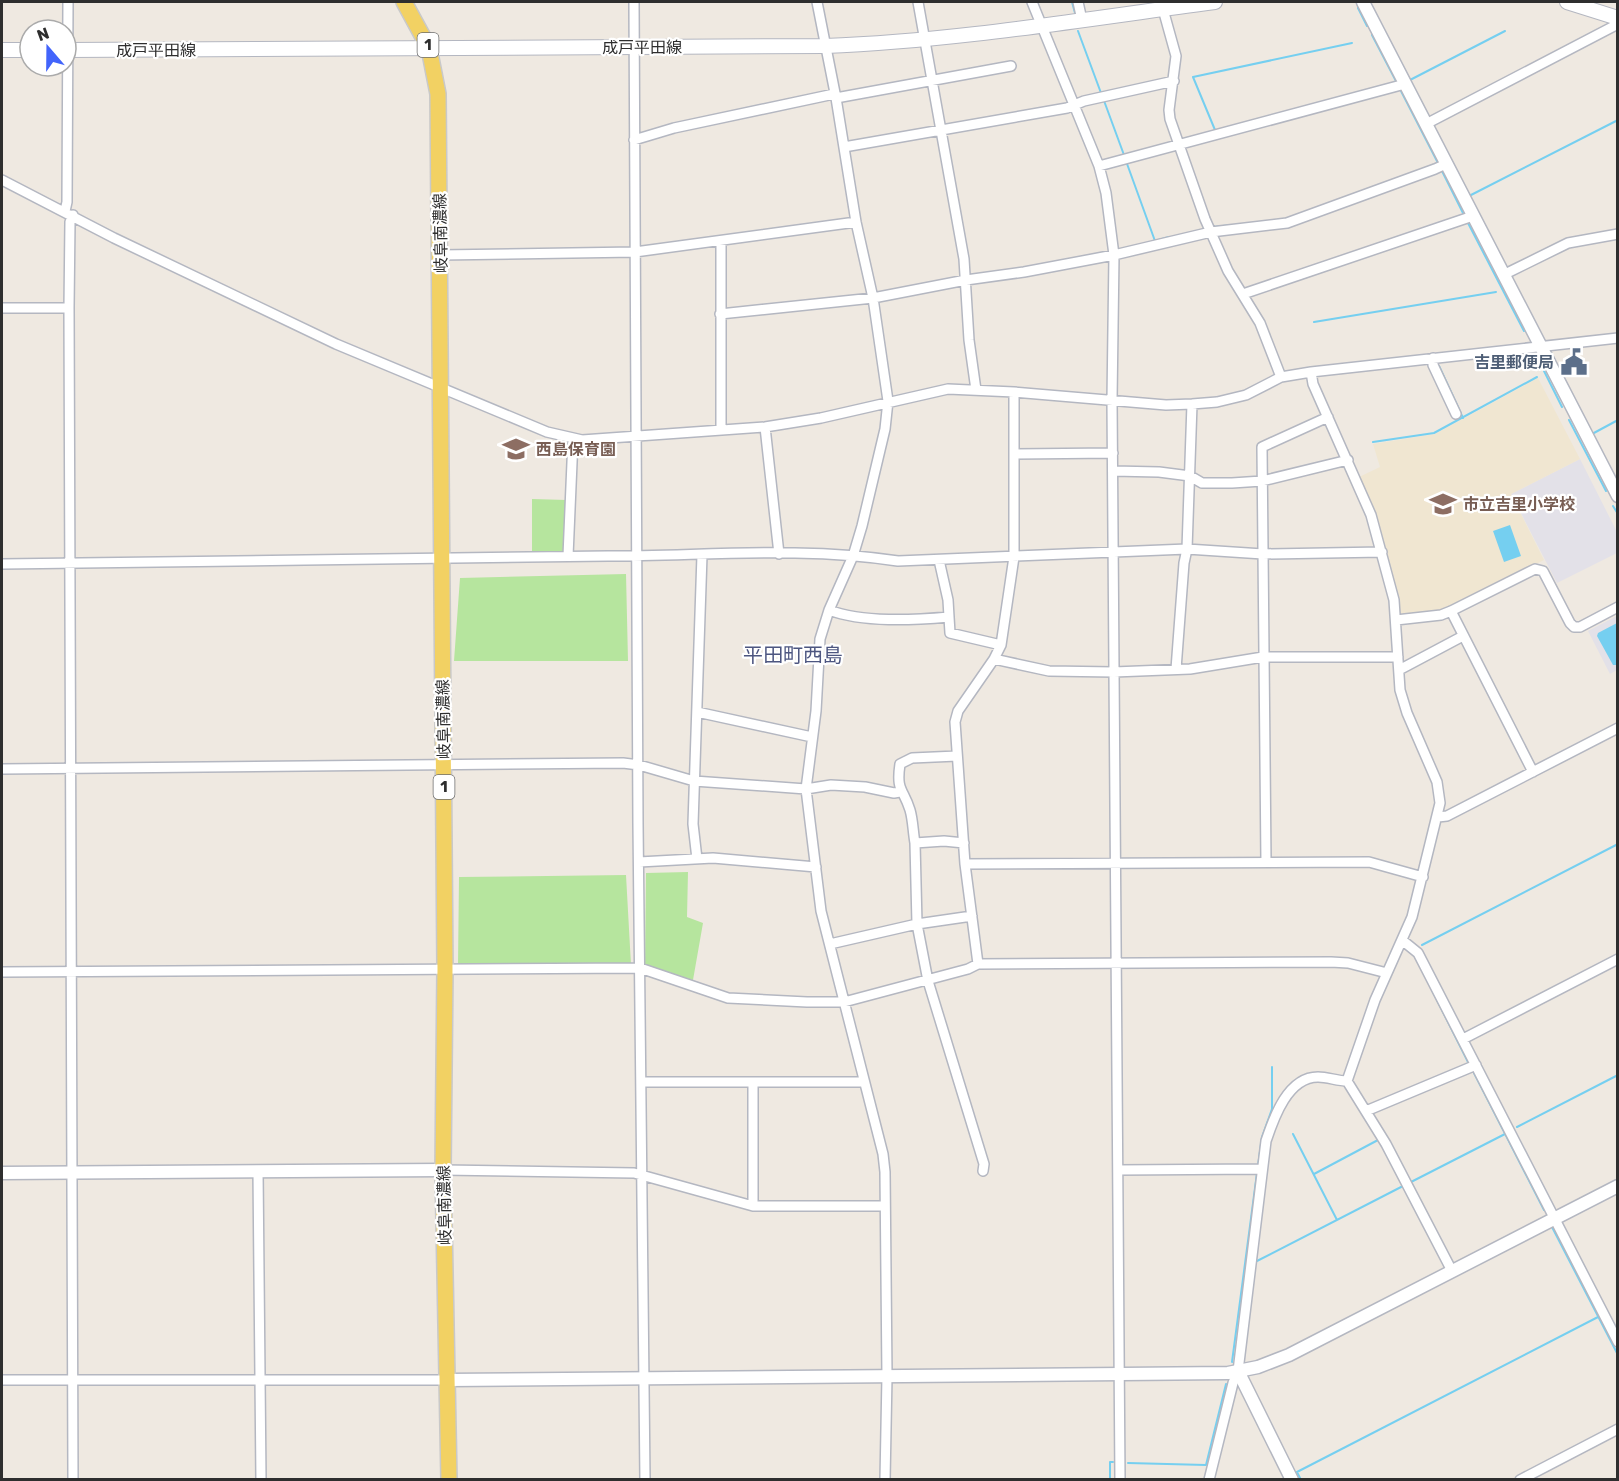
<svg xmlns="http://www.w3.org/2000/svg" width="1619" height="1481" font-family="Rubik,'Noto Sans JP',sans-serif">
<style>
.industrial{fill:#e3e1e8}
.education{fill:#f0e6d1}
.green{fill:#b6e59e}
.water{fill:#75cff0}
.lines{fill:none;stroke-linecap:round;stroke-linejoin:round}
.stream{stroke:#75cff0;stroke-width:2}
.minor-casing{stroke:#b4b7c1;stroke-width:12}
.tertiary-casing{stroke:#b4b7c1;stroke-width:15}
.secondary-casing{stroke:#b4b7c1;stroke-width:16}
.primary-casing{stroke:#c9c9c9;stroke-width:18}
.minor{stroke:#fff;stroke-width:9}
.tertiary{stroke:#fff;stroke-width:12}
.secondary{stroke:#fff;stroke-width:14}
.primary{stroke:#f2d163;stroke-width:15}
.labels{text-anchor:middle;stroke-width:4.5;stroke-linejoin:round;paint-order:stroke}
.shield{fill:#fff;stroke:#6d6d6d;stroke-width:1.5}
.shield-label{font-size:15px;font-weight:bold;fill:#2e2e2e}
.street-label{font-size:16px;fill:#2e2e2e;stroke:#fff}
.service-label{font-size:16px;font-weight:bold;fill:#4e5e75;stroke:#fff;text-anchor:end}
.education-label{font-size:16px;font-weight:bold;fill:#785e54;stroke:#fff;text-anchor:start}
.quarter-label{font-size:20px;fill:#4d5680;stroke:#fff}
</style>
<rect width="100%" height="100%" fill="#efe9e1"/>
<path class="industrial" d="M1580,459L1617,532V553L1557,583L1511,494Z
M1617,616V670L1610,674L1588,631Z"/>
<path class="education" d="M1538,378L1580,459L1511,494L1544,560L1444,610L1403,616L1398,612L1359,477L1380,467L1373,444L1435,434Z"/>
<path class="green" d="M532,499L567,500L566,553H532Z
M626,574L628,661H454L460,578Z
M688,872L687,917L703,923L693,980L645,967L646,873Z
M626,875L631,965L458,964L459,877Z"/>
<path class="water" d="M1510,525L1521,556L1504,562L1493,531Z
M1617,623L1618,665H1613L1597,636L1598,633Z"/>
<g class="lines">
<path class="stream" d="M1072,2L1075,13
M1358,8L1367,26
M1078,31L1101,93
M1372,35L1397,83
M1410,80L1505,31
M1401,91L1438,163
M1103,98L1124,155
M1215,130L1193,77L1352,43
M1126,161L1155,241L1169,237
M1442,171L1464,215
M1471,195L1618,120
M1468,223L1524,331
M1214,227L1232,225
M1314,322L1496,292
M1439,366L1463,418
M1544,371L1562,407
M1569,420L1606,491
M1592,434L1618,420
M1373,442L1434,433L1537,377
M1613,506L1618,514
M1422,945L1618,844
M1432,990L1469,1064
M1473,1071L1544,1210
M1517,1127L1618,1075
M1293,1134L1337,1220
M1258,1166L1262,1137L1272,1109V1067
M1314,1174L1378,1140
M1411,1182L1505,1134
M1552,1227L1618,1355
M1255,1262L1403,1186
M1232,1362L1257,1173
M1128,1463L1206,1465L1226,1384
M1110,1480V1462H1113
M1301,1480L1297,1472L1598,1317"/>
<defs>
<path id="minor" d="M634,2L638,824L645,1480
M817,2L836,98L856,222L873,298L888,401L885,429L862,526L853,556L829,610L820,639L816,711L806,789L821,911L883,1154L885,1172L887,1376L885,1480
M918,2L964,259L969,340L976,390
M1078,2L1082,20
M1161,2L1176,56L1169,110L1170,119L1205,219L1228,271L1260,323L1281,377
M836,98L1011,66
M1426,124L1618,24
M634,140L674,128L834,94
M844,147L1067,108L1084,101L1174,81
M1099,166L1405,84
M2,180L114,238L336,344L547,432L582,440L765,427L821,418L948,389L1014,392L1166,405L1192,404L1217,402L1246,395L1281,377L1311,372L1618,338
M65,211L67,202L68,2
M73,215L70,222L69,308L73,1480
M721,241V430
M440,255L635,252L856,222
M1503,275L1568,243L1618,234
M1243,294L1473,216
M2,308H69
M720,314L873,298L966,280L1024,272L1114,255L1106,193L1099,166L1032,2
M1433,358V365L1456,414
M1311,372L1313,384L1371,515L1394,600L1400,690L1407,713L1437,782L1440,803L1412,917L1375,1000L1347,1081L1386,1144L1452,1271
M765,427L779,554
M1015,454L1113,453
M1113,471L1159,472L1190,476L1202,483H1232L1262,481L1348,460
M568,556L573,439
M939,560L948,600L949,617
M2,564C204,563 406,557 608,556C704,556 803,546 898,561L1187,549L1263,554L1382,552
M829,610C863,623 914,620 949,617L950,633L1001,645
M1451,611L1533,772
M1396,620L1441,615L1451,611L1535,569L1543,571L1570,623L1574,627H1580L1618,607
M994,659L1049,671L1114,672L1190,669L1263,657H1398
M1176,669L1184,563L1187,549L1192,404
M1399,670L1463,636
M697,712L812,737
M957,756L912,758L900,764C896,791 903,788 910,810C913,820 913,832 915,843L944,841L964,843
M2,769L623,763L639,765L694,781L806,789L831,785L865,787L894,793L900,792
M1438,817L1447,816L1618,728
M915,843L917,924L972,916
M697,859L693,824L702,555
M639,862L713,858L816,867
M1266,862L1262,447L1328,417
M965,864L1369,862L1423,877
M1402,940L1418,953L1618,1342
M830,944L917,924L928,981L984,1164L983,1171
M978,964L965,864L955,722L958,711L994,659L1001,645L1014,557V392
M2,972L640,968L728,998L807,1002H844L968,969L978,964L1331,962L1348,963L1387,973
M1463,1039L1618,959
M642,1082H864
M753,1083V1206
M1366,1111L1476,1065
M443,1170L634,1173L753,1206H885
M1118,1170L1262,1169
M258,1171L261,1480
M2,1380H448
M1120,1480L1112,400L1114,255L1211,232L1287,223L1435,169L1446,164
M1209,1480L1233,1383L1238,1371L1266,1141C1274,1117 1288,1077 1318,1077C1328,1077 1337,1081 1347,1081
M1520,1480L1618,1429"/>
<path id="tertiary" d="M1363,2L1618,496
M2,1173L443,1170
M1238,1371L1292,1480
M448,1380L1228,1373L1258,1367L1289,1355L1618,1186"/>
<path id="secondary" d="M1567,2L1618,18
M2,50H30
M66,50C319,50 572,48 825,46C956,41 1085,19 1215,2"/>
<path id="primary" d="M404,2L429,48L438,94L445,969L443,1170L449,1480"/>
</defs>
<use href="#minor" class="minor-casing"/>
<use href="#tertiary" class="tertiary-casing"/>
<use href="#secondary" class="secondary-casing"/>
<use href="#primary" class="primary-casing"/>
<use href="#minor" class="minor"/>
<use href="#tertiary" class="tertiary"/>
<use href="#secondary" class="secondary"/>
<use href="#primary" class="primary"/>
</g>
<defs>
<symbol id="civic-bare" viewBox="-9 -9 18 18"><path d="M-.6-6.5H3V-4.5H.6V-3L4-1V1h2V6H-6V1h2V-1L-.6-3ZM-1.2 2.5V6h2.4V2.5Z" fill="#5c6f8a" stroke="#fff" stroke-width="2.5" paint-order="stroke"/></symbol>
<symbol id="school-bare" viewBox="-9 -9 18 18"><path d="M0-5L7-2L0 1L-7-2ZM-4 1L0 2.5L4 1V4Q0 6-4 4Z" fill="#8d6e63" stroke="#fff" stroke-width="2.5" paint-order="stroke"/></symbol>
</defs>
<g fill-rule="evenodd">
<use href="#civic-bare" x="1555" y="343" width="38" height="38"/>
<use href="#school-bare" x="497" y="430" width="38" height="38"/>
<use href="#school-bare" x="1424" y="485" width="38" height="38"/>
</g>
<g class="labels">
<g class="shield">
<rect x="417.5" y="33" width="21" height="24" rx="4.5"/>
<rect x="433.5" y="775" width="21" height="24" rx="4.5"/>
</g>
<g class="shield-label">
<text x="428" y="50">1</text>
<text x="444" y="792">1</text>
</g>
<g class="street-label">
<text x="642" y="53">成戸平田線</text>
<text x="156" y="56">成戸平田線</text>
<text transform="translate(440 233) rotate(-91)" y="6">岐阜南濃線</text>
<text transform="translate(443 719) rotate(-91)" y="6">岐阜南濃線</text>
<text transform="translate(444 1205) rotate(-91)" y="6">岐阜南濃線</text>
</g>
<g class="service-label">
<text x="1554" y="368">吉里郵便局</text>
</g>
<g class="education-label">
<text x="536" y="455">西島保育園</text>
<text x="1463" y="510">市立吉里小学校</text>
</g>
<g class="quarter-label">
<text x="793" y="662">平田町西島</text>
</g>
</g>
<rect width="1619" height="1481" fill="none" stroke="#2e2e2e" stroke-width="6"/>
<g transform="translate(48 48) rotate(340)"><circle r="28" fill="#ffffff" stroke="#ababab" stroke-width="1.5"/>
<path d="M0-4.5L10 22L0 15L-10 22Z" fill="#4264fb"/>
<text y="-9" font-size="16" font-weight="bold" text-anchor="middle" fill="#2e2e2e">N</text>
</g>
</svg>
